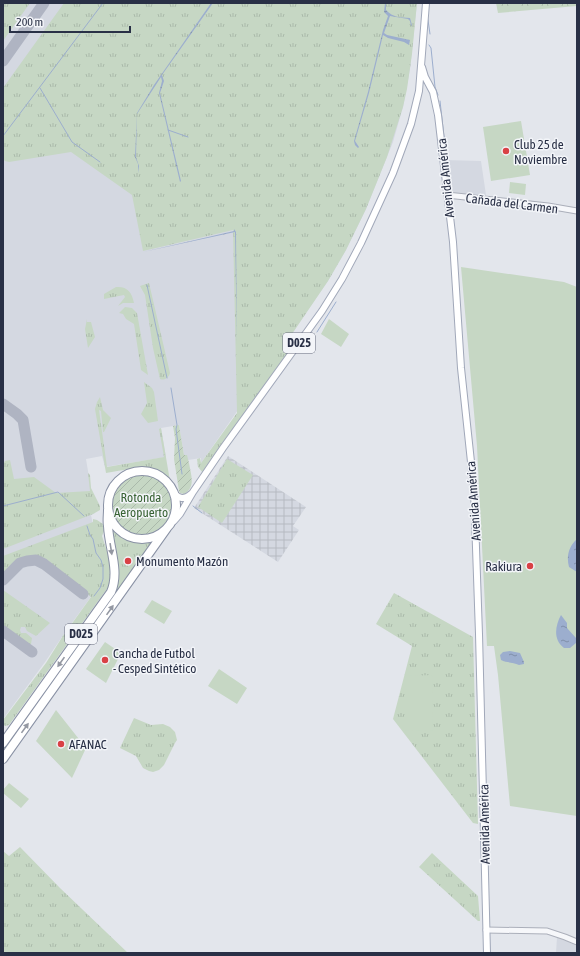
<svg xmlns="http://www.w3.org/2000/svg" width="580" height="956" font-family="'Asap Condensed',sans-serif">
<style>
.built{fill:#d4d8e1}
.industrial{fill:url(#industrial-grid)}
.grass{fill:url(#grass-tufts)}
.park{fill:url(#park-crowns)}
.garden{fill:url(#garden-furrows)}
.pitch{fill:#c6d7c4}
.water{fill:url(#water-ripples)}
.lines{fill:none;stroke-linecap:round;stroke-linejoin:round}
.stream{stroke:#9caece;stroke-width:1}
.taxiway{stroke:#afb4c2;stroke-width:11}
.minor-casing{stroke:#abafba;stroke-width:7}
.major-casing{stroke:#a1a8b9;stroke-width:8}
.highway-casing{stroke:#8991a4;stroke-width:10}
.minor{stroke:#f6f7fa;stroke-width:5}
.major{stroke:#fff;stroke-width:6}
.highway{stroke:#fff;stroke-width:8}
.oneway{fill:#9498a2}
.poi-dot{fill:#d94145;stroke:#f3f5f9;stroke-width:1.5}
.labels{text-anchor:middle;stroke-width:3;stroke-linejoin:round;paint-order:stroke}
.shield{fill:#f3f5f9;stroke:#666b7c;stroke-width:1}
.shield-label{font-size:12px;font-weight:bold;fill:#293046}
.poi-label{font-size:13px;fill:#293046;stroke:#f3f5f9;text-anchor:start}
.street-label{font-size:13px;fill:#293046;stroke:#f3f5f9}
.park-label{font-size:13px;fill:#396335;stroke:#f3f5f9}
</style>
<defs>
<pattern id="industrial-grid" width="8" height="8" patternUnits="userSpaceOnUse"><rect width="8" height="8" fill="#d4d8e1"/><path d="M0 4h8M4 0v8" fill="none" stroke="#b6bac2"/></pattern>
<pattern id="grass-tufts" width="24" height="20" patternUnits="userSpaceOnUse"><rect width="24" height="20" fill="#c6d7c4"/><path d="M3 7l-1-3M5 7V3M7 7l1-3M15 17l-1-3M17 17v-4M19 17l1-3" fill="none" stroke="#aab9aa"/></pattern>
<pattern id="park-crowns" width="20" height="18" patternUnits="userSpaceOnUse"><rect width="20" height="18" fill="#c6d7c4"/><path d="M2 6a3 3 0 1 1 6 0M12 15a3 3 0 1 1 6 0" fill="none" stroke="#aab9aa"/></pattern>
<pattern id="garden-furrows" width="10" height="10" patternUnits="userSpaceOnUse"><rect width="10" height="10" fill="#c6d7c4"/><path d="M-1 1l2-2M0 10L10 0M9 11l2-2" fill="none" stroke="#aab9aa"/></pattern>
<pattern id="water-ripples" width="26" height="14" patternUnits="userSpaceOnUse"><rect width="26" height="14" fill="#9caece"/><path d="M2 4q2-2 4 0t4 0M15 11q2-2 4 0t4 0" fill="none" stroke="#7f8ea9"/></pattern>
</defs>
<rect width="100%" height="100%" fill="#e3e6ec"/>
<path class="built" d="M3,3H417L410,69L403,107L393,142L366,209L346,250L328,281L201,463V458L188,460L184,455L179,425L161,428L166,457L105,467L102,456L86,459L95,513L91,515L95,534L93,594L66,631L45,662L3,719Z
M444,160L481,161L486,195L447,193Z
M557,937L577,946V953H556Z"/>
<path class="industrial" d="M228,456L306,507L293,526L299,530L278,562L194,508Z"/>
<path class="grass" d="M3,3H30L3,41Z
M64,3H417L412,54L407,89L403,107L387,157L366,209L346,250L328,281L292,334L299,339L203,473L198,467L197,459L200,458L201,463L237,413L233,230L143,251L132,195L71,152L9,162L5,161L3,159V88Z
M149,283L170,373C169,377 165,381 160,379L153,348L145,295L140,286Z
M116,287C127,286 132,292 134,303H123L118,306L125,297L124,295L104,299V294Z
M125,307L132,308L137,313L148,375L141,370L134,324L126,319L123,314L119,313Z
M87,319V322H91L95,337L88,348L85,329Z
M144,382L152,388L154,392L158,421L148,423L141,414L147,403Z
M100,397L103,410L111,418L104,432H103L101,411L99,410L107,467L164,457L159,429L161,428L170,481C148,463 131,469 106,473L95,409L97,402Z
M227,459L253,475L222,523L198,507Z
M10,460L14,479L34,477L56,493L90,491L88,473L90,475L91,488L100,506V510L93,514L3,549V464L5,461Z
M93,519L97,520L103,524L104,531L102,536L107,551L111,571L110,581L109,586L75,633H73L68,629L91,597L78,585L39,557C23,556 13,564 3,575V556L93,522Z
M110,524C123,540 140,544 158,537L3,755V747L116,588L118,577Z
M3,590L50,623L36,636L27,631L25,627H21L20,630L21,633H26L32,638L31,644H28L3,627Z
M394,593L473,637L478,824L473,823L393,719L412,646L376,624Z
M64,634L69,638L70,640L9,725L5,726L3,724V720L46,663Z
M134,718L151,725L163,724L170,727L175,732L177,740L175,743L164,765L159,770L153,772L149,771L143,768L136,756L120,748Z
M20,847L60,888L128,953H3V851L9,856Z
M432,853L478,896L480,921H478L419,867Z"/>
<path class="park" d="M496,3H577V6L498,13Z"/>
<path class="garden" d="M179,425L184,455H188H187L189,463C191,475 196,487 184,494L180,493L179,491L174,459L175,438L173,426Z
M110 504a31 31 0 1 1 62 0a31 31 0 1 1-62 0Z"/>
<path class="pitch" d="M521,121L530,175L491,181L483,127Z
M510,182L526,184L525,195L509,193Z
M461,267L564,282L577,287V816L510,806L498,675L494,646H487L477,446Z
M329,319L349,334L341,347L321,334Z
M152,600L172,611L164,624L144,612Z
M105,642L121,653L106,683L86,669Z
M219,669L247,688L237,704L208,686Z
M432,675L433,730L405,731V676Z
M56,710L86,748L72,778L36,741Z
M9,783L29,799L21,808L3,793V790Z"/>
<path class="water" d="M211,3H213L162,75L164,81L160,93L181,181L180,182L159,93L162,81L161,77L137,114L136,157L139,166L138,173V164L135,157L137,113L154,85Z
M385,3H386V10C393,18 401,17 410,18L412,25L411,26L410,21L408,19L390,16L384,33L387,35L410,40L409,45L404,42L388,38L383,35L369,93L355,141L359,147L358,148L355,145L354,141L368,92L383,30L388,16L384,12Z
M234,229L236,232L237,346L235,232L143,252L234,231Z
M577,539V572L569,567C566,556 569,546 577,539Z
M561,615L567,623V628L576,638V643L570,648H564C553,640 555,626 561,615Z
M510,651L520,653L524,662V664L519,665C513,662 507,663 501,660L500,655L503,652Z"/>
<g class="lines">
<path class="stream" d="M428,20L430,34
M429,45L431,48L435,87L438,95
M40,88L72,142L100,162
M440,101L447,164
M168,130L188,137
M3,136L103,3
M147,285L167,378
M317,332L336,302
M171,388L177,425L176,429L182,474
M3,506L58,492L84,516
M193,506L202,513
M87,526L90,535L93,539L96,553L101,560L103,567V579L100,588L94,596"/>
<path class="taxiway" d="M3,61L44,3
M3,404L17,414L23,420L31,467
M3,580L20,563L27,561L36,560L44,564L83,594
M3,631L32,652"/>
<defs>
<path id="minor" d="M447,195L548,206L577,211
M486,930L547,931L565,937L577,942"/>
<path id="major" d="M422,67L425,77L433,92L438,115L453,242L461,368L474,490L479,634L487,953
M174,493C179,499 184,500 191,494
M170,523L174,521L180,514L193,492L223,448L322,311L342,279L361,243L393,173L411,124L419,91L426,3"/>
<path id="highway" d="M108 505a34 34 0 1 1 68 0a34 34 0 1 1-68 0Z
M3,743L111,592C120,571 109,548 108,526C107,521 108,515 108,510
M3,759L167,528"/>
</defs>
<use href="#minor" class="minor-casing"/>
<use href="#major" class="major-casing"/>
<use href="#highway" class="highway-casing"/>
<use href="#minor" class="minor"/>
<use href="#major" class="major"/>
<use href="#highway" class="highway"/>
</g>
<defs><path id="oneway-solid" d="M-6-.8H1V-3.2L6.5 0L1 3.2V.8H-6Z"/></defs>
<g class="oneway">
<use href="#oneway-solid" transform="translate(111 549) rotate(81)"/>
<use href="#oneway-solid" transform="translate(110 610) rotate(-55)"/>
<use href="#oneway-solid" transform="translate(61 662) rotate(125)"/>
<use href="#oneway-solid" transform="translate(25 728) rotate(-54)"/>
</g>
<g class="poi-dot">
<circle cx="506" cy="151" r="4"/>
<circle cx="128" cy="561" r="4"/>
<circle cx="530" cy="566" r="4"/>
<circle cx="105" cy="660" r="4"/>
<circle cx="61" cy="744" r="4"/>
</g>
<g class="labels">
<g class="shield">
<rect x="283" y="333" width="32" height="20" rx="3"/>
<rect x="65" y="624" width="32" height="20" rx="3"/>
</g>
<g class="shield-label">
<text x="299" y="347">D025</text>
<text x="81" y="638">D025</text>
</g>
<g class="poi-label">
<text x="514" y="149">Club 25 de<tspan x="514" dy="15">Noviembre</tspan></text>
<text x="136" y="566">Monumento Mazón</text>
<text x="522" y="571" text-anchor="end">Rakiura</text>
<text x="113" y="658">Cancha de Futbol<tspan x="113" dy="15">- Cesped Sintético</tspan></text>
<text x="69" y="749">AFANAC</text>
</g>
<g class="street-label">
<text transform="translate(445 178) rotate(-96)" y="5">Avenida América</text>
<text transform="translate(512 203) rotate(7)" y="5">Cañada del Carmen</text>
<text transform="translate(473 501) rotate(-94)" y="5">Avenida América</text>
<text transform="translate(484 824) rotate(-91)" y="5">Avenida América</text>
</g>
<g class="park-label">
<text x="141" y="502">Rotonda<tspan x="141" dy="15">Aeropuerto</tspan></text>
</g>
</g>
<rect width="580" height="956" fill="none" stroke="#293046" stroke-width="8"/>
<path d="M10 26v6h120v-6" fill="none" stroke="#293046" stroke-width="2"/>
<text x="16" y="26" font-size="12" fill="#293046" stroke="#f3f5f9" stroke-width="3" paint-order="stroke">200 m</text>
</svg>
